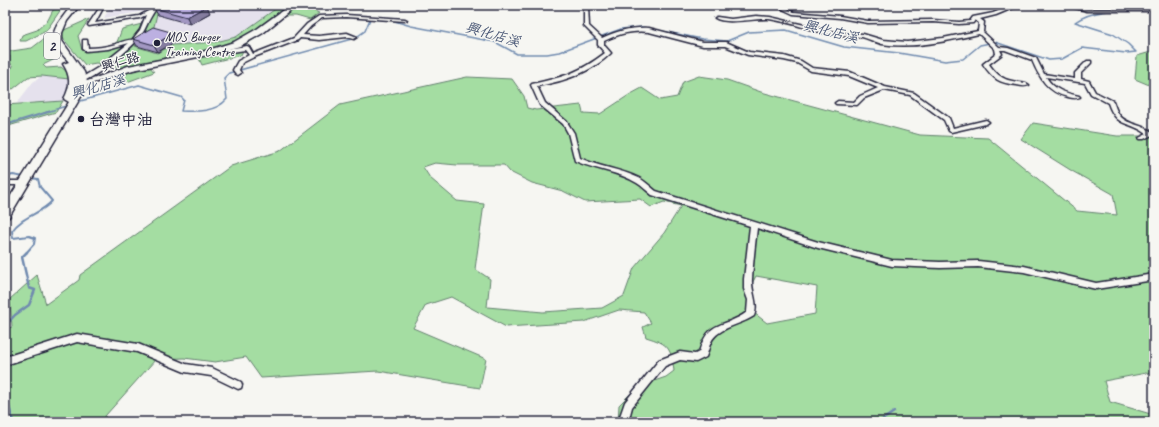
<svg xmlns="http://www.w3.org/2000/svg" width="1159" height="427" font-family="Caveat,'LXGW WenKai TC',sans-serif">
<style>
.built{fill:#e5e1ed}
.green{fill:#a4dda2;stroke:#63806e;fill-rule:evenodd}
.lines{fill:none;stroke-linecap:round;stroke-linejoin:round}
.stream-far2{stroke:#6f8aaf;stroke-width:1.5}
.stream-far1{stroke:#6f8aaf;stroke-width:2}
.stream{stroke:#6f8aaf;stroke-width:2.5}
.street-casing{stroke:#22223b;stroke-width:3}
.secondary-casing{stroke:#22223b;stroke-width:3}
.primary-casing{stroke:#22223b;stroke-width:3}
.street{fill:#f6f6f2;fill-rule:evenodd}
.secondary{fill:#f6f6f2;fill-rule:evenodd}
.primary{fill:#f6f6f2;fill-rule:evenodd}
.wall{fill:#a297c2;stroke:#22223b}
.shaded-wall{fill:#847b9e;stroke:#22223b}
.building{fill:#bcb0e1;stroke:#22223b}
.poi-dot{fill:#22223b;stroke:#f6f6f2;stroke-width:1.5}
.labels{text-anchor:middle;stroke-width:3;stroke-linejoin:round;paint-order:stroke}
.far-poi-label{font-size:13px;fill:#22223b;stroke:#f6f6f2;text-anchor:start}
.far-street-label{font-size:13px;fill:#22223b;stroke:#f6f6f2}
.far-water-label{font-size:14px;font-style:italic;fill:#485675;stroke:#f6f6f2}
.shield{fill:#f6f6f2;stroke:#626272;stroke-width:1}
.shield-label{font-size:15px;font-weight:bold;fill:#22223b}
.poi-label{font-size:16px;fill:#22223b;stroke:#f6f6f2;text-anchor:start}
</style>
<rect width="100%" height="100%" fill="#f6f6f2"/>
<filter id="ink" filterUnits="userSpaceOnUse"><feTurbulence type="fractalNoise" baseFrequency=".025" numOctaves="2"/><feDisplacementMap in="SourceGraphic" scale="8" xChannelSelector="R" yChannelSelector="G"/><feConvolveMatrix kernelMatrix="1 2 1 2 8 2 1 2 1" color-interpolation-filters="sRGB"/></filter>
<g filter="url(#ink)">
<path class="built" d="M111,5H154L147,11L104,18Z
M174,5H281L236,37L216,42L173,45L157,53L135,46L153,31L157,13Z
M42,76L69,79L70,90L63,101L17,103L33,82Z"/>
<path class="green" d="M64,5L46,31L26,41H20L22,35L37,30L48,20L53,10Z
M159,5L153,31L135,46L157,53L173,45L216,42L236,37L281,5H308L307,8L319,13L310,20L296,16H273L253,31L258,37L246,44L241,55L202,65L196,52L146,62L154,72L127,82L116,67L96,63L85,65L61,36L62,31L89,19L78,36L82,50L110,46L117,42L122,29L146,23L152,11Z
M45,38C44,47 49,53 55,59L43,65L46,68L61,67L66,71L69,79L42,76L28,77L13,89L5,87V72L13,67L10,62V56H5V52L32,48Z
M1154,51V87L1135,79L1137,56Z
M699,76L727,80L761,92L920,135L988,138L1077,211L1117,215L1113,194L1072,171L1021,139L1033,123L1117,136H1154V375L1146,373L1104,381L1110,402L1154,415V422H618L619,405L637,387L666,377L674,371C671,348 669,344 646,337L643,327L651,323L644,312L619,310L584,322L506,327L451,297L426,305L413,328L486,359L480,388L378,371L261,378L246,357L215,362L184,358L156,359L105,416L106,422H5V329L12,327L10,299L37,275L46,304L79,280L80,275L231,166L280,151L340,105L467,77L512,79L524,96L527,108L536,110L581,105L583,113L600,114L629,95L642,88L660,100L677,97L683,82ZM435,163L457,165H504L510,172L532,183L563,191L585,202L640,199L651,207L664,202L681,206L664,233L634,268L624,296L602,308L543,312L487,307L490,279L475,269L484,204L457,201L430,178L423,167ZM756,276L817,287L815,314L767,323L749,309L747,293Z
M63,101L56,112L5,127V105Z"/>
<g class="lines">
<path class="stream-far2" d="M77,102L139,85L181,97L184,100L181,111C197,112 216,112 227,99L224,78L229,73L355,38L365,31L370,19L391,20L411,26L495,42L517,54H547L559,52L621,29L642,27L702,39L727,41L749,32L786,30L844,47L899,53L945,61L963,59L980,45L995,42L1049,60L1062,59L1082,48L1126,53L1136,52L1128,44L1113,34L1075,22C1098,6 1128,12 1154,11
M44,113L69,105"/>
<path class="stream-far1" d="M5,125L48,112
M5,177L13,175L24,177
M26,253L34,244L35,238L29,236L13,238L12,231C22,216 41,214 52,201L40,187L38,179L31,178"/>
<path class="stream" d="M5,326L15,315L29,305L35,290L29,288L22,257L27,252
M5,403L9,406L13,422
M879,422L894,412"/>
<defs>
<path id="street" d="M98,5H102V10L95,23L139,16L150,10L154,5H159C157,8 154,11 152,15C148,21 146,28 142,34C135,46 89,84 76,83V81L99,67L129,43L108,49L86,51L83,49V40H87L88,48C96,48 105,47 112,45C119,44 126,39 132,40L140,30L146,15L140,18L89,26L88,25L98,10Z
M584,5H588L589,26L602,38C617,31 632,27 649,28L703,42H726L749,52L784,56L801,61L812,68L850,72L885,87L914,93L949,118L953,128L986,120L989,122L986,124L951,132L949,131L944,120L910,95L884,90L864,98L857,105L836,104L835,103L838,101L854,102L860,96L878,88L849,76L811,71L797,63L784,60L748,55L725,46H703L649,32C632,30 619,34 604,41V45L611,53C592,72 563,82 537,86L545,103L567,122L574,133L580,158C599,167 620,169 639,178C645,181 651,187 656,191L818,242L892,260L940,262L978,261L1024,266L1096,283L1154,274V280L1096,289L1024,272L978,267L940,268L892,266L818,248L757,228C755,245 753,262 752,279C751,292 759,304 754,316C741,325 718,327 711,342C709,346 708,352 706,357L696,362L680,360L665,366L632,407L628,422H618L625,402L659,360L680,352L695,354L699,352C709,318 724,329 747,312L748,300L744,289V279L750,226L652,195C647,191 642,186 637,183C618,171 595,170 575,161L568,133L563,124L540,105L531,85L532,84C563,77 579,73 605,53L598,45V40L584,26Z
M774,5H780L794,12L840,16L868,21L933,20L959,22L970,21L973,17L993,13L1014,5H1020L996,15L980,19L984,22L983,32L999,47L1008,48L1036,58L1044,74L1075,79V73L1087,61H1091V63L1081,73V79L1089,81L1095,92L1113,101C1115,106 1116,111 1120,116C1129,126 1145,124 1154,134L1144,139H1140L1139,138L1147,134C1129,120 1117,129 1108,103L1091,94L1085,83L1046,77C1054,90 1065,93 1079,96L1080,97C1076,99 1072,98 1068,97C1048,93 1039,77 1032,60L1005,50H1000L1002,54L1001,55L989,64C1000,80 1008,81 1026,83L1029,85C1025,87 1021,86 1017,85C999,83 993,79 983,64L996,54L995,49L979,34C948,41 914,49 882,44C875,42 869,39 862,37C853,36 843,37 834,35C812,31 791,22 769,19C753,18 727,25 715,18L717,17L731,19L756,16L770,17L835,32L863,34L883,40L907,42L943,38L978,31L979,23L975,20L973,23L959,24L933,22L868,23L840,18L793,14Z
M1048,5H1074L1087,9H1154V11H1087L1072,7L1050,6Z
M346,15L405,19L407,20L405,21L346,17L322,18L311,26L303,35L319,36L347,33L357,37L354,39L347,37L319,40L300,38L298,40L254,57L242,63L239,70L241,73L238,75L236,74L233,70L238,61L249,55L245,50L206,56L203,54L206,52L247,46L249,47L253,54L294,38L307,24L319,16Z
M5,181H25L28,183L25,185H5Z
M77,334L138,344L186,364L212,368L241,382L242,385L241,388L238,389L211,376L185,372L137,352L77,342L5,365V357Z"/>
<path id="secondary" d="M290,5H297L263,33L240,46L203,56L133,70L75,89L71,87L128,66L202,52L234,42L257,29Z"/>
<path id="primary" d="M72,5H80L67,21L62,33V41L84,72L88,85L9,217L5,218V205L69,102L64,99C71,86 71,76 63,64L69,62C45,36 52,31 72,5Z"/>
</defs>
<use href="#street" class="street-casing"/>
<use href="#secondary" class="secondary-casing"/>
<use href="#primary" class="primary-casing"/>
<use href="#street" class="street"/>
<use href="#secondary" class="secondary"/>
<use href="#primary" class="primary"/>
</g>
<path class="wall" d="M154,8L210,13L190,24L158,15Z
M133,39L177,41L158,52L137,46Z"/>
<path class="shaded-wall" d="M207,6L210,13L190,24L187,17Z
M174,33L177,41L158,52L154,45Z"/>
<path class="building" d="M159,5H203L207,6L187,17L154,8Z
M153,27L174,33L154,45L133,39Z"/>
</g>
<g class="poi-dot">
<circle cx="157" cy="43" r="4"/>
<circle cx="81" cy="119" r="4"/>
</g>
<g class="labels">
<g class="far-poi-label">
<text x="165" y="41">MOS Burger<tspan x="165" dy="15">Training Centre</tspan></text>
</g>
<g class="far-street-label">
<text transform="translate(120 61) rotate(-16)" y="5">興仁路</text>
</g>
<g class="far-water-label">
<text transform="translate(831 31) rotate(14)" y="5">興化店溪</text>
<text transform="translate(493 34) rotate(16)" y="5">興化店溪</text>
<text transform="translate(98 86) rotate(-16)" y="5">興化店溪</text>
</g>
<rect class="shield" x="44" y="33" width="16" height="26" rx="3"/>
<g class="shield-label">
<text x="52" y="51">2</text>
</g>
<g class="poi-label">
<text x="89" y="125">台灣中油</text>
</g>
</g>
<rect width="1159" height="427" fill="none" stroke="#f6f6f2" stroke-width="20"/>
<rect x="10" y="10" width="1139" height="407" fill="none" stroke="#22223b" stroke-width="1.5" filter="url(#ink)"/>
</svg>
